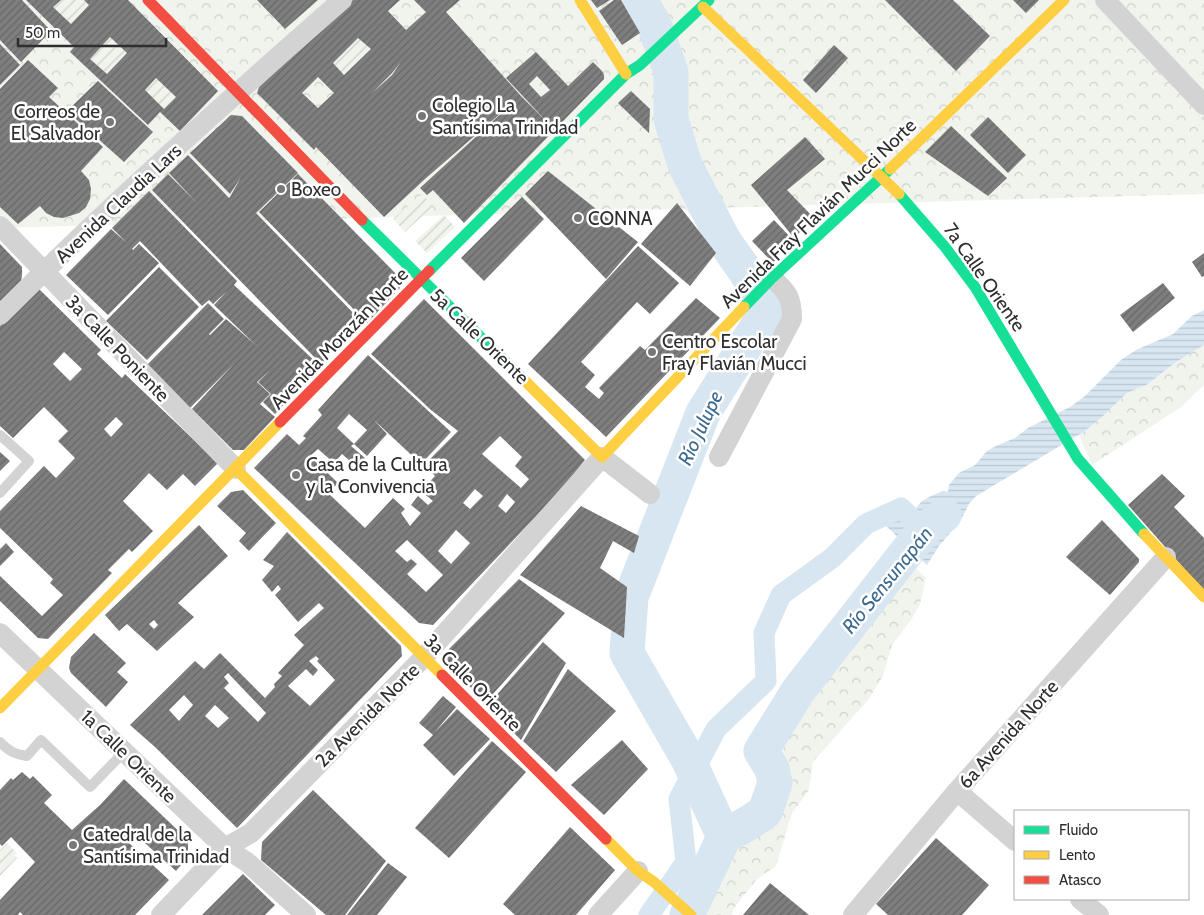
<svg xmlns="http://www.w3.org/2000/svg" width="1204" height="915" font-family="Cabin,sans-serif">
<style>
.grass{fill:url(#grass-tufts)}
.forest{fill:url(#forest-crowns)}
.garden{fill:url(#garden-furrows)}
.water{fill:url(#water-rules)}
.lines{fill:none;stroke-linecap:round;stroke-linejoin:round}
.canal{stroke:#d8e6f1;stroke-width:21}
.river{stroke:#d8e6f1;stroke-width:35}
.building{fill:url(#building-hatch);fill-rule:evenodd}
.lane{stroke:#d3d3d3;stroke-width:10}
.street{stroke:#d3d3d3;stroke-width:20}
.fast{stroke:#16e098;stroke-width:11}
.slow{stroke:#ffcf43;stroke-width:11}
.jam{stroke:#f24e42;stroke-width:11}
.poi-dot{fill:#777;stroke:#fff;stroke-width:2}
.labels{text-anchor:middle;stroke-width:5;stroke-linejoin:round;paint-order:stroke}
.poi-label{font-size:19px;fill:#2e2e2e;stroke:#fff;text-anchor:start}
.street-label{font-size:19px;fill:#2e2e2e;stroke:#fff}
.water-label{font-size:20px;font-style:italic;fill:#3d6b90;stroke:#fff}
</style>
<defs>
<pattern id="grass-tufts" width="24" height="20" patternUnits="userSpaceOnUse" patternTransform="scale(1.25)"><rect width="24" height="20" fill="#f0f4ec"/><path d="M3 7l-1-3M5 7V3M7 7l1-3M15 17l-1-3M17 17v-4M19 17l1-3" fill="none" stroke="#ced2cb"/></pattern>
<pattern id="forest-crowns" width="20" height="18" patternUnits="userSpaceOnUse" patternTransform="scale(1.25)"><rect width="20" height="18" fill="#f0f4ec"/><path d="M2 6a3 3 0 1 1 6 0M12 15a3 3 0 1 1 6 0" fill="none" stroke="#ced2cb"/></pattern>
<pattern id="garden-furrows" width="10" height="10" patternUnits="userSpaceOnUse" patternTransform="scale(1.25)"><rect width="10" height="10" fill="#f0f4ec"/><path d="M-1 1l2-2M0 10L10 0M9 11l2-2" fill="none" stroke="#ced2cb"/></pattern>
<pattern id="water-rules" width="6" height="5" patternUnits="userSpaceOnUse" patternTransform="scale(1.25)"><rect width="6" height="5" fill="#d8e6f1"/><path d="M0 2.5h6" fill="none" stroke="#bac6cf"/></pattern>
<pattern id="building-hatch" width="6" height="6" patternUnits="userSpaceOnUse" patternTransform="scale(1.25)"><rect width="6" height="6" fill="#7e7e7e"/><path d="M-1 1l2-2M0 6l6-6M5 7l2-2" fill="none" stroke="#686868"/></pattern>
</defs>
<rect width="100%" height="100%" fill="#fff"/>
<path class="grass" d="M678,199L719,200L748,247L758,272L743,285Z"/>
<path class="forest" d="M0,0H1204V194L0,228Z
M1204,345V385L1181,407L1092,465L1079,435L1103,416L1127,393L1148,384L1176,362Z
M916,568L926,578L920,604L911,620L892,645L883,676L868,700L813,762L809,790L792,813L776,866L757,879L734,908L732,915H697L707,891L730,848L744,837L767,826L780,799L783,773L780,755L781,739L806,699L898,571Z"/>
<path class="garden" d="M61,0H84L89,5L71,24L53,7Z
M110,37L127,53L107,74L90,59Z
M358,38L371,49L344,75L333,63Z
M156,78L176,97L164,109L145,90Z
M422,194L433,206L405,232L393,219Z
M444,215L455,227L427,253L415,241Z
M7,843L17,853L15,855L17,858L0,876V850Z"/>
<path class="water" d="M1204,310V345L1176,362L1148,384L1127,393L1103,416L1085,431L976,496L969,504L961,520L939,546L927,565L883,523L900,514L914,510L922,501L931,496L943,491L948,492L949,485L959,473L975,465L987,451L996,446L1015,438L1028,428L1070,407L1085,396L1121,360L1136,350L1173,334L1192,316Z"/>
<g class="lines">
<path class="canal" d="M649,915L686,862L679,799L716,729L766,681L764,633L781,595L832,558L866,524L901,508L924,530"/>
<path class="river" d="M640,0L654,24L671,72V119L685,165L724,241L746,272L767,311L703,413L631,597L627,653L688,759L724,837
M687,915L724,837L750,822L765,812L775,783L772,769L761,751L798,691L924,530L944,515"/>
</g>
<path class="building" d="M0,0H22L51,31L21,62L0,40Z
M26,0H61L53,7L71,24L89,5L84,0H128L218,91L180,131L160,112L148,125L70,52L74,47ZM110,37L127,53L107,74L90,59ZM156,78L176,97L164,109L145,90Z
M257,0H318L285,29Z
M353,0H400L388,11L406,30L426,12L414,0H460L446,12L521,96L548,123L506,78L536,52L568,86L593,62L602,71L604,75V79L464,223L433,190L427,195L420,188L516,100L425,179L384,217L316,147L314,150L257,93L259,87ZM358,38L371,49L344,75L333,63ZM401,62L392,75L370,95L392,73ZM537,76L550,90L541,97L529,84ZM318,77L334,93L318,108L302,93Z
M591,0H610L597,8Z
M614,0H621L640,33L622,45L599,11Z
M885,0H953L990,36L956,71Z
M1013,0H1039L1026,13Z
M0,44L20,65L0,85Z
M834,45L848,58L816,93L803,80Z
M28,60L58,88L49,97L103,147L81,171L89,180L91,189L90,199L86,207L79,213L63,218L54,217L46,213L40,206L18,224L0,207V89Z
M98,81L153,132L124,162L67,111Z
M631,91L650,109L649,133L618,103Z
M231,115L242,116L298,173L256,213L363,323L321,364L152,190L168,174L196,202L169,173L188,155L229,198L230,197L241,177L230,194L190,153Z
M988,117L1026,155L1008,173L970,135Z
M951,126L1007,178L988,196L925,152Z
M805,137L825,159L787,190L814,218L794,238L751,185Z
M548,171L638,242L606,279L525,194Z
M298,174L400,278V288L367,323L259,212Z
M149,191L237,281L234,285L320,366L275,414L263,402L271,394L258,382L269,371L257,382L270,394L260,404L275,417L244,450H233L192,409L234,364L190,408L147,365L208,303L224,319L209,334L237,363L210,335L226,319L259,348L214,305L227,291L213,304L209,300L202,306L140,241L132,249L133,250L139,244L159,263L108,315L66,275L111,229L127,243L112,228Z
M522,197L544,219L484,281L461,258Z
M677,203L716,253L690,286L641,244Z
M774,220L792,239L773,263L752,241Z
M0,244L22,267V275L21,282L0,306Z
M638,246L679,283L650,314L637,302L581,362L595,375L585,387L599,399L604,393L599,388L640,346L645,350L696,298L720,318L606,437L528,364Z
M1204,253V276L1202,277L1192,262Z
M159,267L199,307L147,360L106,321Z
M1163,283L1175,298L1133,332L1120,315Z
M38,288L101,350L97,354L122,378L125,374L218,463L195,486L183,474L167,490L149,473L123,501L153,531L132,552L129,549L108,570L112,573L48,639L38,638L0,601V576L42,616L63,595L50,583L53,579L0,528V511L44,466L56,478L75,458L58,441L68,431L44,407L13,438L0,426V326ZM64,352L82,369L70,381L53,364ZM116,417L123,424L111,437L104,429Z
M424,299L585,460L559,492L433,625L419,623L254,468L287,434L299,445L306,438L303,436L322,415L318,410L368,355L451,432L421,464L374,420L387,434L367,456L354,444L367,430L349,414L337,428L354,444L351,446L365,458L357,467L342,454L334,463L318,449L310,456L338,483L328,493L365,528L393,498L405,509L401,513L410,526L421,513L411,505L418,496L428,505L433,501L421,491L435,476L425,464L458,431L431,410L371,354ZM500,436L522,457L515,466L529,479L521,488L482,454ZM475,489L483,496L470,509L463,503ZM507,494L515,502L506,513L498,506ZM456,530L470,543L451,564L438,551ZM407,540L443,575L426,592L407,574L417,564L411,559L407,562L395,551Z
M0,452L10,461L0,471Z
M1162,474L1185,496L1174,507L1204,538V591L1128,505Z
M243,490L276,523L249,551L239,541L246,533L217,506L231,492Z
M581,506L639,536L634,553L613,541L600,568L627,587L624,638L520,575Z
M1102,520L1139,559V562L1110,595L1066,557Z
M199,525L228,556L178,603L194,617L157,651L127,624L119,631L105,615ZM154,620L158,625L154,629L149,624Z
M287,532L401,646L402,656L237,828L155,747L130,725L195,661L204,669L220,653L265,698L275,687L274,684L282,676L278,673L304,645L294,635L324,608L319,603L298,622L275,595L281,589L278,585L272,592L262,580L274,566L263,560ZM316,656L319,659L317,661L335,680L310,706L288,686L306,669L313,676L318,670L309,661ZM228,673L266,713L258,722L224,688L229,683L224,677ZM184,695L193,705L179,721L169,710ZM215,705L229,718L218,728L205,716Z
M6,543L14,552L0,566V549Z
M519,579L565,613L485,703L448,663L447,655L449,649Z
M94,633L126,663L117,672L128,682L106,707L71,673L69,668L71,657Z
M543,642L566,663L521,740L487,706Z
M568,669L616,711L556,772L523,741Z
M443,696L456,707L435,732L457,709L490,739L454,776L423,745L433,735L419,723Z
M622,740L648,769L604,815L571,785Z
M492,741L526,772L449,858L415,828Z
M22,772L30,779L33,776L52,795L44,803L72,830L100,805L124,779L188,840V857L176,871L136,835L129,843L169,880L135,915H23L20,912L18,915H0V900L35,862L11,837L2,846L0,844V790L11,778L13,780Z
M313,790L386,861L345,915H326L261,860L262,842Z
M570,827L615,870L576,915H515L503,904Z
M936,838L989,885L962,915H888L876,904Z
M388,863L407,877L377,915H347Z
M243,874L275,905L265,915H202Z
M770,883L809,915H743Z"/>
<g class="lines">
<path class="lane" d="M0,435L29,461L0,493
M0,742C9,751 14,754 27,756L41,740L90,787L125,751"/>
<path class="street" d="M1105,0L1204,105
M0,226L236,469
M0,315C110,205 226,102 342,0
M719,457L792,319C792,298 788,292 772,278
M0,633L225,848L247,862L306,915
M957,791L1015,841
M1080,899L1099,915
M161,915L225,848L251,833L424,657L602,457L650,494
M598,915L638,871
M853,915L957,791L1166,557"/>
<path class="fast" d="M899,194L945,247L975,287L1078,459L1144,534
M362,220L521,377
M429,271L626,74L640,65L709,0
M744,307L772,278L890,169"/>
<path class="slow" d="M580,0L626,74
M703,7L899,194
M890,169L1064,0
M521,377L602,457L744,307
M236,469L442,675
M1144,534L1204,597
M0,708L280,422
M606,839L638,871L654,882L691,915"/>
<path class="jam" d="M148,0L362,220
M280,422L429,271
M442,675L606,839"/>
</g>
<g class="poi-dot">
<circle cx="422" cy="116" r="5"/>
<circle cx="110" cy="122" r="5"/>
<circle cx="281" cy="189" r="5"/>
<circle cx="578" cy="218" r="5"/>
<circle cx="652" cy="352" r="5"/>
<circle cx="296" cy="475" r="5"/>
<circle cx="73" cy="845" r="5"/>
</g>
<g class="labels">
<g class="poi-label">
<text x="432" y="112">Colegio La<tspan x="432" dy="22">Santísima Trinidad</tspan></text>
<text x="100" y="118" text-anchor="end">Correos de<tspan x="100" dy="22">El Salvador</tspan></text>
<text x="291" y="196">Boxeo</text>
<text x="588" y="225">CONNA</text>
<text x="662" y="348">Centro Escolar<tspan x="662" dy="22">Fray Flavián Mucci</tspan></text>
<text x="306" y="471">Casa de la Cultura<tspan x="306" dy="22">y la Convivencia</tspan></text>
<text x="83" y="841">Catedral de la<tspan x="83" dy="22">Santísima Trinidad</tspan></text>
</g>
<g class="street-label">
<text transform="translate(118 203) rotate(-43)" y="7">Avenida Claudia Lars</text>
<text transform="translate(818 213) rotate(-44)" y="7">Avenida Fray Flavián Mucci Norte</text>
<text transform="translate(985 277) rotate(55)" y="7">7a Calle Oriente</text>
<text transform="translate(480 336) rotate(44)" y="7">5a Calle Oriente</text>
<text transform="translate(339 338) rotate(-46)" y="7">Avenida Morazán Norte</text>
<text transform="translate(118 348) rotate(46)" y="7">3a Calle Poniente</text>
<text transform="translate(473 682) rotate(45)" y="7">3a Calle Oriente</text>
<text transform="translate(367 715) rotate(-45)" y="7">2a Avenida Norte</text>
<text transform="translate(1008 734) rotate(-48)" y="7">6a Avenida Norte</text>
<text transform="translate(129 756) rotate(44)" y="7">1a Calle Oriente</text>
</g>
<g class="water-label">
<text transform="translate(700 428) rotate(-65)" y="7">Río Julupe</text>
<text transform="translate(887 580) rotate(-51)" y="7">Río Sensunapán</text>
</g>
</g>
<rect x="1014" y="810" width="175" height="90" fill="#ffffff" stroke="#ababab"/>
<rect x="1024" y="826" width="25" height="8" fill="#16e098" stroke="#ababab"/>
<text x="1059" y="835" font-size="15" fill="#2e2e2e">Fluido</text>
<rect x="1024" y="851" width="25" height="8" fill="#ffcf43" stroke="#ababab"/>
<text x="1059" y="860" font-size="15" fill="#2e2e2e">Lento</text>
<rect x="1024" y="876" width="25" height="8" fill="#f24e42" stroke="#ababab"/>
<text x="1059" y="885" font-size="15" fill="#2e2e2e">Atasco</text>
<path d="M18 38v8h148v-8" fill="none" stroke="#2e2e2e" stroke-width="2.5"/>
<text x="25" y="38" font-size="15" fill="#2e2e2e" stroke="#ffffff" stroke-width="4" paint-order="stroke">50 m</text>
</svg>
